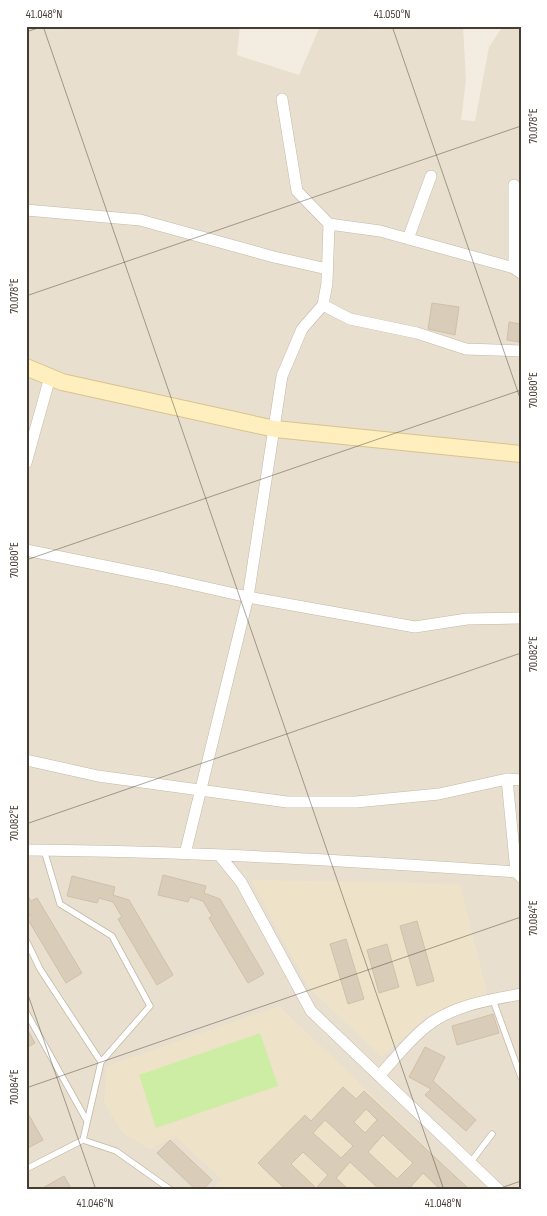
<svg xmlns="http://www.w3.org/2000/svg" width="547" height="1216" font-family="'Sofia Sans Condensed',sans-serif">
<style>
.residential{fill:#e8dfcf}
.education{fill:#eee3c9}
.green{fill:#cdeda4}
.building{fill:#d9ccb8;stroke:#d1c0a8;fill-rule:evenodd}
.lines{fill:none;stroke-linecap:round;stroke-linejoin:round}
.lane-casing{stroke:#c2b8a6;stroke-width:7}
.street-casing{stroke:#c2b8a6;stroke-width:12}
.secondary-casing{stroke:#d8c38b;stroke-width:18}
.lane{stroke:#fff;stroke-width:5.5}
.street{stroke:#fff;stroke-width:11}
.secondary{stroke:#ffefbf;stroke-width:16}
.ticks{fill:none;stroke:#453d31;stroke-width:1;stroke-opacity:0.45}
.neatline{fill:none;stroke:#453d31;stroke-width:2}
.ticks-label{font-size:12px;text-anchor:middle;fill:#453d31}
</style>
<rect width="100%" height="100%" fill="#f3ede1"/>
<path class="residential" d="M26,26H240L237,55L299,75L320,26H463L466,80L461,120L475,121L489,47L503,26H521V1190H26Z"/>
<path class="education" d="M251,880L460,884L487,993L427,1016L382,1057L309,988Z
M279,1006L471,1190H212L222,1179L176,1137L149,1149L123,1133L104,1103L107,1066Z"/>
<path class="green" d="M260,1033L278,1086L156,1128L139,1075Z"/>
<path class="building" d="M432,303L459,307L455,335L428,329Z
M509,322L521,324L519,342L507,340Z
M163,875L206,886L204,893L220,899L264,974L248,983L209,918L212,916L203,901L190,897L188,902L158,895Z
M72,876L115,887L113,895L129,900L173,975L157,985L118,919L122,917L113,902L99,898L97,903L67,896Z
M26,893L31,901L37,898L82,973L66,983L27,918L30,915L26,909Z
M417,921L434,981L417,986L400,926Z
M346,939L364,999L348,1004L330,944Z
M387,944L399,987L379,993L367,950Z
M493,1014L499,1033L457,1045L452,1026Z
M26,1027L35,1043L26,1048Z
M425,1047L445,1057L433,1081L476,1120L466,1131L425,1095L431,1089L409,1077Z
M343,1087L356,1099L364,1091L470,1190H441L423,1173L408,1190H380L350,1162L336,1178L349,1190H286L258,1163L305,1115L311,1121ZM366,1109L377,1120L365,1133L354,1122ZM325,1120L353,1146L341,1158L313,1133ZM383,1135L413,1163L397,1179L368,1152ZM303,1152L328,1175L316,1188L291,1164Z
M26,1110L43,1140L26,1149Z
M170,1140L212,1180L203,1190H196L157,1153Z
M64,1176L72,1190H39Z"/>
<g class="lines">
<defs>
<path id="lane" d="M44,850L60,904L112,936L150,1006L101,1062L83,1140
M26,940L40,969L101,1062
M493,1000L521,1077
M26,1012L87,1121
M470,1163L492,1134
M26,1169L83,1140L116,1151L171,1190"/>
<path id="street" d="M282,99L297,191L329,224L380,231L514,268L521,273
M514,185V268
M26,210L140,220L274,257L327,269
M408,239L431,176
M323,305L350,319L417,333L466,349L521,351
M26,463L50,377
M26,550L164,578L248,597L415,627L467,619L521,618
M26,760L98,776L287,802H356L439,794L507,779L521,780
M507,779L516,872L521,877
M26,850C190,851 353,861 516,872
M185,854L248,597L282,376L302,329L323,305L327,283L329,224
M220,856L241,882L311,1011L499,1190
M379,1076C394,1060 409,1040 427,1026C453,1005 489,1000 521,994"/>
<path id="secondary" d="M26,367L62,382L275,429L521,454"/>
</defs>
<use href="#lane" class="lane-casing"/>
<use href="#street" class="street-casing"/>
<use href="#secondary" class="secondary-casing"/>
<use href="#lane" class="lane"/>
<use href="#street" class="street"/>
<use href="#secondary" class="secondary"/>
</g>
<path class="ticks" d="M43,26L444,1190M392,26L521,401M26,32L44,26M26,296L521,126M26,560L521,390M26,824L521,653M26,989L96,1190M26,1088L521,917M495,1190L521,1181"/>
<rect width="547" height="1216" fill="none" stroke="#ffffff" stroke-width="55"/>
<rect x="28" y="28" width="492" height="1160" class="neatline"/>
<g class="ticks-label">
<text x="44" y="18">41.048°N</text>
<text x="392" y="18">41.050°N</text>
<text transform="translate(533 126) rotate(-90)" y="4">70.078°E</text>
<text transform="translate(14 296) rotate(-90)" y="4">70.078°E</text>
<text transform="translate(533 390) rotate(-90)" y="4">70.080°E</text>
<text transform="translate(14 560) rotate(-90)" y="4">70.080°E</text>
<text transform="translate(533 654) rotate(-90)" y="4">70.082°E</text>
<text transform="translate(14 823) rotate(-90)" y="4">70.082°E</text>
<text transform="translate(533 918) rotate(-90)" y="4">70.084°E</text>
<text transform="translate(14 1087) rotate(-90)" y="4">70.084°E</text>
<text x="95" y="1207">41.046°N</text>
<text x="443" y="1207">41.048°N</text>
</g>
</svg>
